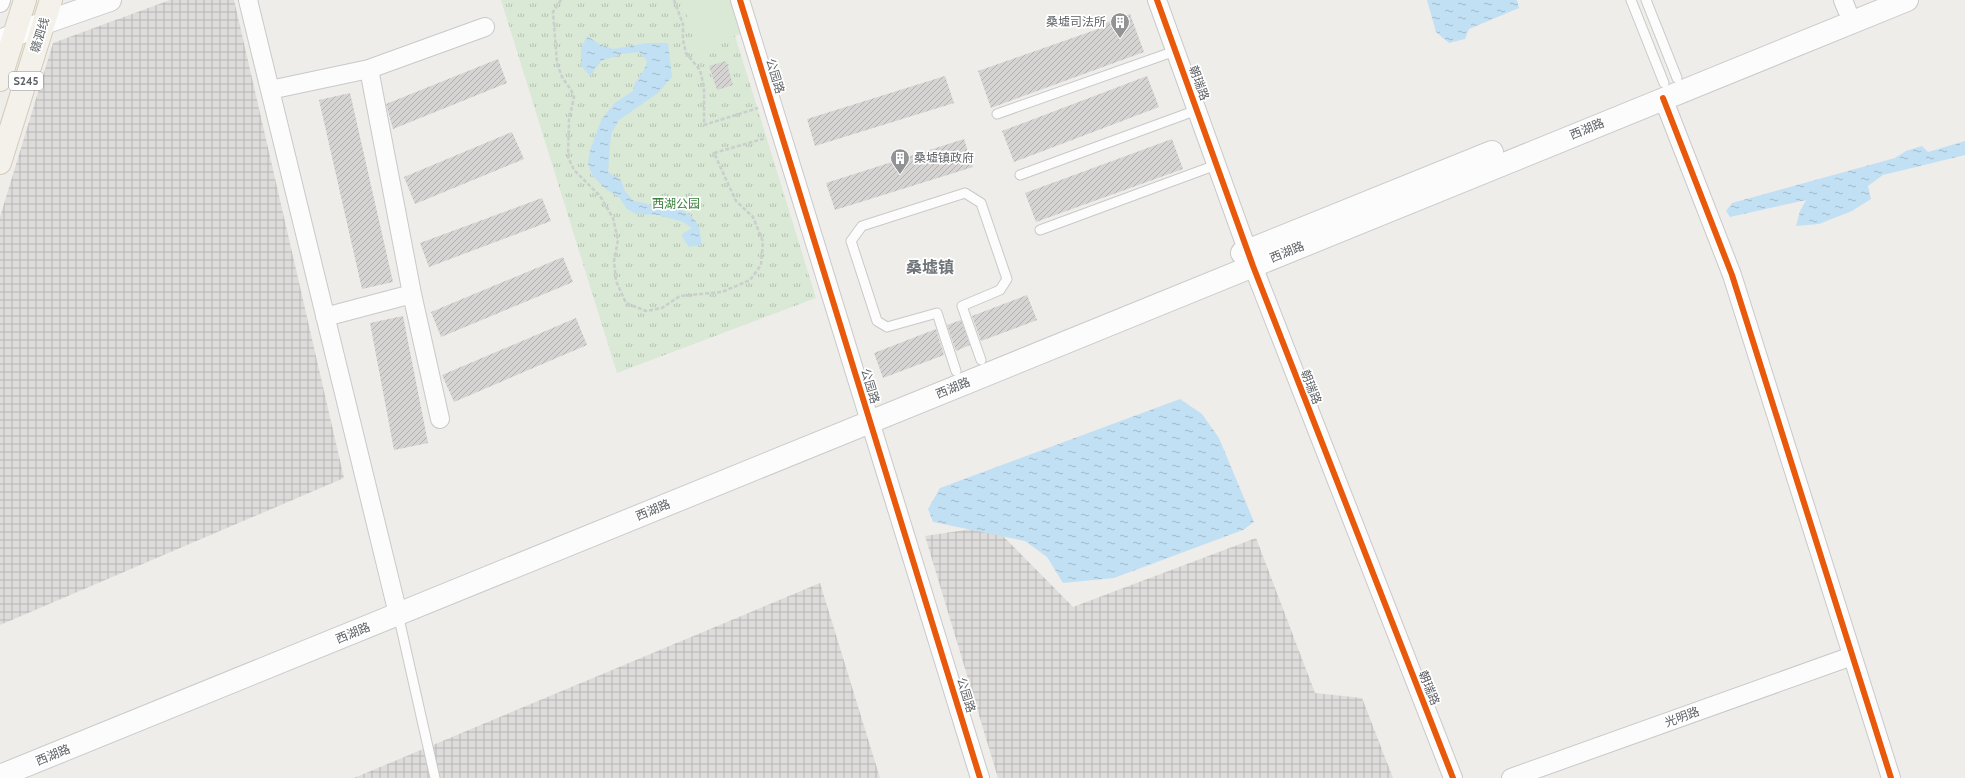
<svg xmlns="http://www.w3.org/2000/svg" width="1965" height="778" font-family="Cabin,'Noto Sans SC',sans-serif">
<style>
.industrial{fill:url(#industrial-grid)}
.grass{fill:url(#grass-tufts)}
.pitch{fill:#d9e9d6}
.water{fill:url(#water-ripples)}
.building{fill:url(#building-hatch)}
.lines{fill:none;stroke-linecap:round;stroke-linejoin:round}
.service-casing{stroke:#c9c9c9;stroke-width:11}
.minor-casing{stroke:#c9c9c9;stroke-width:20}
.tertiary-casing{stroke:#c9c9c9;stroke-width:24}
.secondary-casing{stroke:#cbcbcb;stroke-width:24}
.primary-casing{stroke:#d4cbba;stroke-width:24}
.path{stroke:#cacecc;stroke-width:2.5;stroke-dasharray:4 2;stroke-linecap:butt}
.service{stroke:#fcfcfc;stroke-width:9}
.minor{stroke:#fcfcfc;stroke-width:18}
.tertiary{stroke:#fcfcfc;stroke-width:22}
.secondary{stroke:#fcfcfc;stroke-width:22}
.primary{stroke:#f3f1ea;stroke-width:22}
.cycleway-casing{stroke:#fff;stroke-width:8}
.cycleway{stroke:#e8590c;stroke-width:6}
.labels{text-anchor:middle;stroke-width:3.5;stroke-linejoin:round;paint-order:stroke}
.shield{fill:#fff;stroke:#8f9295;stroke-width:1}
.shield-label{font-size:11px;font-weight:bold;fill:#5f6367}
.poi-label{font-size:12px;fill:#5f6367;stroke:#fff;text-anchor:end}
.street-label{font-size:12px;fill:#5f6367;stroke:#fff}
.park-label{font-size:12px;fill:#3c813c;stroke:#fff}
.district-label{font-size:16px;font-weight:bold;fill:#707579;stroke:#fff}
</style>
<defs>
<pattern id="industrial-grid" width="8" height="8" patternUnits="userSpaceOnUse"><rect width="8" height="8" fill="#dedcda"/><path d="M0 4h8M4 0v8" fill="none" stroke="#b7b6b5"/></pattern>
<pattern id="grass-tufts" width="24" height="20" patternUnits="userSpaceOnUse"><rect width="24" height="20" fill="#d9e9d6"/><path d="M3 7l-1-3M5 7V3M7 7l1-3M15 17l-1-3M17 17v-4M19 17l1-3" fill="none" stroke="#b3c0b1"/></pattern>
<pattern id="water-ripples" width="26" height="14" patternUnits="userSpaceOnUse"><rect width="26" height="14" fill="#c2e0f4"/><path d="M2 4q2-2 4 0t4 0M15 11q2-2 4 0t4 0" fill="none" stroke="#a1b9c9"/></pattern>
<pattern id="building-hatch" width="6" height="6" patternUnits="userSpaceOnUse"><rect width="6" height="6" fill="#d5d4d3"/><path d="M-1 1l2-2M0 6l6-6M5 7l2-2" fill="none" stroke="#b0b0af"/></pattern>
</defs>
<rect width="100%" height="100%" fill="#eeedea"/>
<path class="industrial" d="M170,0H234L344,478L0,625V217L53,43Z
M993,526L1073,607L1256,538L1315,693L1362,698L1393,778H998L925,536Z
M820,583L880,778H354Z"/>
<path class="grass" d="M501,0H724L816,298L617,373Z"/>
<path class="pitch" d="M682,0H733L743,33L697,49Z"/>
<path class="water" d="M1427,0H1517L1519,8L1469,29L1465,39L1449,43L1436,32Z
M587,36L601,45L613,49L647,43H668L672,77L658,93L619,120L611,134L608,172L621,180L625,191L634,201C643,202 649,205 658,208C663,209 669,207 674,208C694,213 702,225 701,245L689,247L681,235L692,228L683,222L658,215L636,214L627,209L619,197L607,190L592,175L588,164L590,150L602,118L616,102L633,91C634,79 645,74 647,61L639,52L622,54L601,61L590,76L581,66V48Z
M1965,141V155L1883,175L1868,186L1871,199L1852,211L1819,224L1796,226L1800,211L1806,200L1730,217L1726,211L1732,203L1895,158L1906,151L1922,146L1928,152Z
M1180,399L1202,414L1219,438L1254,522L1243,530L1114,578L1063,583L1047,557L1025,541L933,522L928,509L940,488Z"/>
<path class="building" d="M1130,14L1144,52L991,108L978,71L1098,29L1097,26Z
M498,59L507,83L393,129L386,104Z
M726,61L733,85L717,90L709,66Z
M945,76L954,103L815,146L807,119Z
M1147,76L1159,107L1014,162L1002,131Z
M350,93L393,282L362,289L319,100Z
M512,132L524,159L415,204L404,177Z
M964,139L973,167L835,210L826,183Z
M1172,139L1183,169L1036,222L1025,193Z
M542,198L551,221L429,267L420,243Z
M563,257L573,282L441,337L431,312Z
M1027,295L1037,320L981,341L972,316Z
M403,316L428,443L394,450L370,323Z
M576,318L587,345L454,402L442,375Z
M961,320L970,345L956,351L947,325Z
M936,329L944,355L883,378L874,353Z"/>
<g class="lines">
<defs>
<path id="service" d="M1631,0L1664,83
M1646,0L1677,78
M997,114L1175,51
M1020,175L1197,110
M1040,230L1216,165
M956,371L937,313L887,327L877,321L851,241L862,226L965,193L981,203L1007,279L1000,290L962,306L981,360
M398,614L435,778"/>
<path id="minor" d="M248,0L398,614
M740,0L980,778
M1157,0L1253,266L1453,778
M1843,0L1847,10
M0,3L1,0
M369,69L412,294L440,419
M270,90L369,69L485,27
M1663,98L1732,275L1891,778
M325,317L412,294
M1511,778L1852,656"/>
<path id="tertiary" d="M0,41L44,23L110,0"/>
<path id="secondary" d="M1242,253L1492,152
M0,776L1907,0"/>
<path id="primary" d="M0,80L25,0
M0,163L51,0"/>
</defs>
<use href="#service" class="service-casing"/>
<use href="#minor" class="minor-casing"/>
<use href="#tertiary" class="tertiary-casing"/>
<use href="#secondary" class="secondary-casing"/>
<use href="#primary" class="primary-casing"/>
<path class="path" d="M561,0L553,12L557,63L562,77L571,90L574,97L569,120L568,157L574,170L600,196L613,218L618,240L614,261L616,281L626,303L646,311L662,308L680,296L722,292L750,280L761,265L763,242L753,217L736,201L714,153L766,138
M674,0L683,24V40L686,53L700,70L704,87V125L758,108"/>
<use href="#service" class="service"/>
<use href="#minor" class="minor"/>
<use href="#tertiary" class="tertiary"/>
<use href="#secondary" class="secondary"/>
<use href="#primary" class="primary"/>
<defs>
<path id="cycleway" d="M740,0L980,778
M1157,0L1253,266L1453,778
M1663,98L1732,275L1891,778"/>
</defs>
<use href="#cycleway" class="cycleway-casing"/>
<use href="#cycleway" class="cycleway"/>
</g>
<defs>
<symbol id="building-pin" viewBox="-11 -11 22 30"><path d="M0 17L-7.5 6A9.5 9.5 0 1 1 7.5 6Z" fill="#919395" stroke="#fff"/><path d="M-4-6H4V6H1V3H-1V6H-4ZM-2.5-4.3h1.7v1.8h-1.7ZM.8-4.3h1.7v1.8H.8ZM-2.5-1h1.7V.8h-1.7ZM.8-1h1.7V.8H.8Z" fill="#fff"/></symbol>
</defs>
<g fill-rule="evenodd">
<use href="#building-pin" x="1109" y="11" width="22" height="30"/>
<use href="#building-pin" x="889" y="147" width="22" height="30"/>
</g>
<g class="labels">
<rect class="shield" x="9" y="72" width="34" height="18" rx="3"/>
<g class="shield-label">
<text x="26" y="85">S245</text>
</g>
<g class="poi-label">
<text x="1106" y="26">桑墟司法所</text>
<text x="914" y="162" text-anchor="start">桑墟镇政府</text>
</g>
<g class="street-label">
<text transform="translate(40 35) rotate(-73)" y="4">赣泗线</text>
<text transform="translate(775 76) rotate(73)" y="4">公园路</text>
<text transform="translate(1199 83) rotate(70)" y="4">朝瑞路</text>
<text transform="translate(1587 129) rotate(-22)" y="4">西湖路</text>
<text transform="translate(1287 252) rotate(-22)" y="4">西湖路</text>
<text transform="translate(870 386) rotate(73)" y="4">公园路</text>
<text transform="translate(1311 387) rotate(69)" y="4">朝瑞路</text>
<text transform="translate(953 388) rotate(-22)" y="4">西湖路</text>
<text transform="translate(653 510) rotate(-22)" y="4">西湖路</text>
<text transform="translate(353 633) rotate(-22)" y="4">西湖路</text>
<text transform="translate(1429 688) rotate(68)" y="4">朝瑞路</text>
<text transform="translate(966 695) rotate(73)" y="4">公园路</text>
<text transform="translate(1682 717) rotate(-20)" y="4">光明路</text>
<text transform="translate(53 755) rotate(-22)" y="4">西湖路</text>
</g>
<g class="park-label">
<text x="676" y="208">西湖公园</text>
</g>
<g class="district-label">
<text x="930" y="273">桑墟镇</text>
</g>
</g>
</svg>
